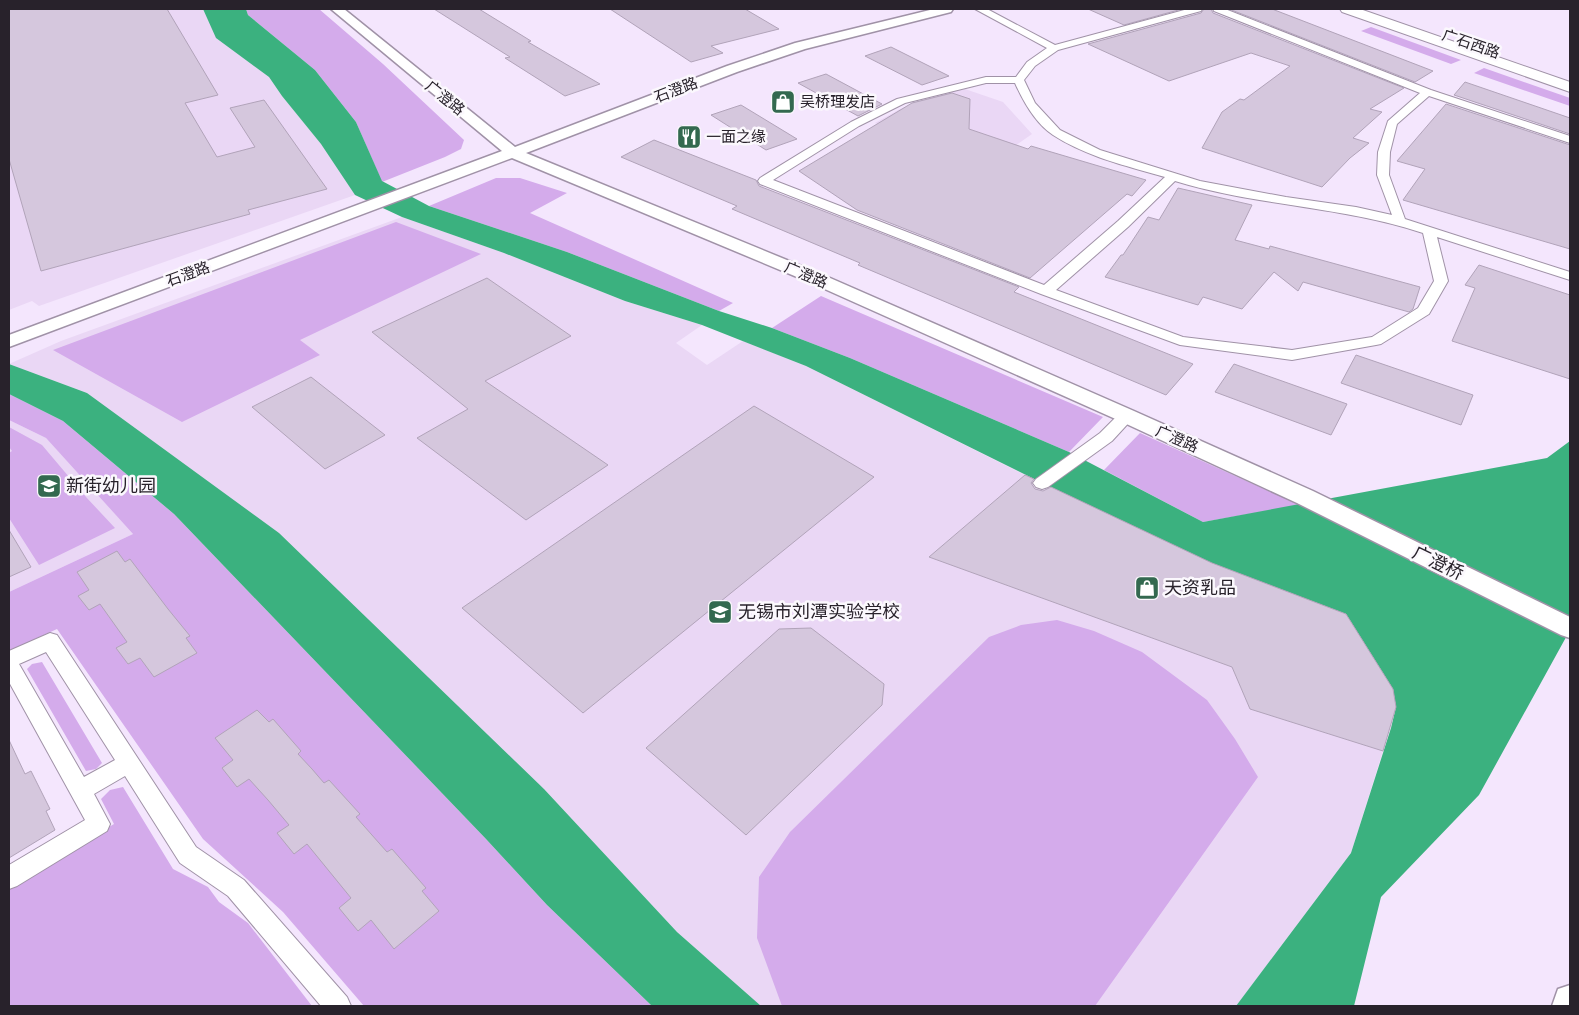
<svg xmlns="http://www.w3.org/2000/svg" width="1579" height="1015" font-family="Barlow,'Noto Sans SC',sans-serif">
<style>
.built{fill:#ead7f5}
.green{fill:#d4abeb}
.water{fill:#3bb17f}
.building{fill:#d5c7dd;stroke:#b1a3b9}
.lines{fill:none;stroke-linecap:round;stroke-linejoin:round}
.minor-casing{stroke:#a092a7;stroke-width:2}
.tertiary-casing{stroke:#a092a7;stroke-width:3}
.primary-casing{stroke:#a092a7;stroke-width:2}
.minor{fill:#fff;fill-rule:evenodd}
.tertiary{fill:#fff;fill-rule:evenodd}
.primary{fill:#fff;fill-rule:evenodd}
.labels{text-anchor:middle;stroke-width:5;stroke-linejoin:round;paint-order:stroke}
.far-street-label{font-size:15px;fill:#28222b;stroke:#fbf8fd}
.far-poi-label{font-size:15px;fill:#28222b;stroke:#fbf8fd;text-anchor:start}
.poi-label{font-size:18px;fill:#28222b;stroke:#fbf8fd;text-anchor:start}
.street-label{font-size:18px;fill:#28222b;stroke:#fbf8fd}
</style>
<rect width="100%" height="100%" fill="#f4e6fd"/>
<path class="built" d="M9,9H203L217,38L269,77L282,96L321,144L355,195L39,306L32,301L9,310Z
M965,89L1003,102L1032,134L991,163L875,123L900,109L933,96Z
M402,217L504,253L625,301L702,325L676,343L707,365L743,341L806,366L1025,475L929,557L1232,667L1250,709L1383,751L1351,853L1236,1006H761L677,932L544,789L87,393L9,364L61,341Z
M9,420L46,438L133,534L9,592Z"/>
<path class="green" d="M246,9H319L383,64L464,140L461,149L445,157L382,182L356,122L315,70L248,15Z
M1371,27L1461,60L1451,64L1361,31Z
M1484,68L1570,98V106L1474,73Z
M496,178H520L567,193L530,213L733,303L719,311L567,252L429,206Z
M396,222L481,254L300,340L320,355L182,422L53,350Z
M821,296L1103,417L1069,452L850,358L772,328Z
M9,394L63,421L174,514L486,839L547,905L652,1006H364L283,912L203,839L57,629L9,651V592L133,534L46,438L9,420Z
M9,427L42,445L86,497L115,528L39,565L9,518V453L12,451L9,447Z
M1140,433L1300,505L1203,522L1104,470Z
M1057,620L1094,631L1142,652L1207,700L1235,739L1258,777L1095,1006H782L757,938L759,877L790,832L989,637L1021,625Z
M42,662L102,763L96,769L86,771L27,669L32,664Z
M123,787L173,869L208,887L219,902L248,923L312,1006L174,1005L172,1006H9V887L114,824L101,799L110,790Z"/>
<path class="water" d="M203,9H246L248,15L315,70L356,122L382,181L429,206L567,252L719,311L772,328L850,358L1069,452L1203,522L1547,458L1570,441V630L1479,795L1381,897L1354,1006H1236L1351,853L1391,728L1396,707L1393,689L1346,614L1211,563L1042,483L806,366L702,325L625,301L504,253L402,217L355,195L321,144L282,96L269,77L216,38Z
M9,364L87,393L279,533L544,789L677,932L761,1006H652L547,905L486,839L174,514L63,421L9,394Z"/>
<path class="building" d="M9,9H167L218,95L185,103L217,157L255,147L230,108L264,100L327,189L248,210L250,214L41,271L9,159Z
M434,9H479L531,41L528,42L600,84L565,96L505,58L510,57Z
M610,9H745L779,29L711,46L723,53L691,62Z
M1088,9H1182L1124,25Z
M1204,9H1211L1213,13L1404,88L1370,109L1382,112L1353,138L1369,143L1350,158L1322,187L1202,148L1222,112L1240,99L1244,100L1290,66L1251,53L1169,81L1088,44L1201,13Z
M1229,9H1272L1433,71L1415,82Z
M891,47L949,76L922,85L865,56Z
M826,74L882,104L858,116L798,83Z
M1465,82L1570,118V134L1454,95Z
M952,93L970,99L969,129L1028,149L1031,146L1146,180L1132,196L1127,194L1030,278L857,210L799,171L912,103Z
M1446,104L1570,145V249L1403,200L1425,169L1397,161Z
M741,105L797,139L766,150L711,115Z
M654,140L756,180L759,186L1019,287L1014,292L1193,364L1166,395L858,265L860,263L732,209L737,206L621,157Z
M1178,188L1252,205L1235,240L1269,249L1270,246L1420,287L1413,309L1409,312L1303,282L1298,291L1274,272L1242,309L1203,297L1198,305L1105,277L1121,255H1123L1148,217L1159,220Z
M1479,265L1570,295V379L1452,341L1475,288L1465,285Z
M487,278L571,336L485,381L608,465L526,520L417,438L468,409L372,332Z
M1356,355L1473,395L1461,425L1341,383Z
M1234,364L1347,404L1331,435L1215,392Z
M311,377L385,435L325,469L252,407Z
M754,406L874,477L583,713L462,608Z
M1025,475L1034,479L1031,483L1035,489L1043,491L1051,487L1212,563L1346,614L1393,689L1396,707L1383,751L1250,709L1232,667L929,557Z
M9,530L31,567L9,577Z
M117,551L125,562L130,559L168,609L190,636L186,638L197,653L154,677L140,658L128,664L116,648L127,642L100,604L89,610L78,596L89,590L77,572Z
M811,628L884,684L882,705L746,835L646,748L779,629Z
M257,710L269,722L273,719L301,751L298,754L312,769L324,783L329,780L360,814L356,817L387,852L392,849L426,888L422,891L439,911L394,949L371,920L358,931L339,908L351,898L307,844L294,854L277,833L289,825L268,800L249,779L237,787L222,768L233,760L215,738Z
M9,740L25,774L31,771L50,809L46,811L55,830L9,858Z"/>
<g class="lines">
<defs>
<path id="minor" d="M975,9H987L1055,45L1188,9H1202L1201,11L1058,50L1035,66L1024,80L1035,103L1060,130L1100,150L1200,181L1286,197L1356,207L1392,215L1377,175L1378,152L1388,121L1420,93L1214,11L1213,9H1225L1431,90L1570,136V143L1429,96L1397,124L1390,152L1389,175L1405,219L1570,272V280L1437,237L1448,281L1429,314L1381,344L1376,345L1292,360L1180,345L1041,294L760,184L758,181L760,178L851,122L897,99L986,77H1016L1027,62L1047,48ZM986,83H1015C1023,101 1036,124 1053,135C1087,157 1127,166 1165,177L1118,221L1044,285L773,180L859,126L905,103ZM1175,181C1256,206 1342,206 1423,233L1434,281L1418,308L1372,337L1292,350L1183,337L1056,290L1128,227Z
M1127,411L1133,412L1135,416L1112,441L1048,487L1042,489L1036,487L1033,483L1036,479L1100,433L1121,412Z
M50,633L57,635L196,847L244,880L347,997L351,1006H321L228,896L180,863L125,776L94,794L110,824L107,831L17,886L9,889V865L85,820L9,682V651ZM46,652L115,760L84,777L19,664Z"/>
<path id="tertiary" d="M331,9H344L515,147L727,66L795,43L934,9H953L951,12L805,49L737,72L526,153L821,274L1134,411L1313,491L1570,617V638L1561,635L1297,503L1120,421L809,282L512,158L9,347V335L502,151Z
M1570,985V1006H1552L1558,989Z"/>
<path id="primary" d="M1340,9H1360L1570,82V92L1342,12Z"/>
</defs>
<use href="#minor" class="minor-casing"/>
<use href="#tertiary" class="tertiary-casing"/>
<use href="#primary" class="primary-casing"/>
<use href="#minor" class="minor"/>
<use href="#tertiary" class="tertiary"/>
<use href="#primary" class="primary"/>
</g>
<defs>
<symbol id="shop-square" viewBox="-11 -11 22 22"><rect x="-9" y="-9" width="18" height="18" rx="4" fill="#33694f" stroke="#fbf8fd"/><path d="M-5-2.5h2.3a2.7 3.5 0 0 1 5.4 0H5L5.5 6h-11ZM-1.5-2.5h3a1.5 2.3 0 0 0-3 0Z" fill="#fff"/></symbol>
<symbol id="restaurant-square" viewBox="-11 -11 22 22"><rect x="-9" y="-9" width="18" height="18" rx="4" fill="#33694f" stroke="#fbf8fd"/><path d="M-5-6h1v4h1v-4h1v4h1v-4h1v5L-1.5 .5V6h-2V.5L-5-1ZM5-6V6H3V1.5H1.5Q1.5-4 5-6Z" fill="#fff"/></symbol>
<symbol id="school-square" viewBox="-11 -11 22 22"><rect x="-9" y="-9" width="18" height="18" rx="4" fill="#33694f" stroke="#fbf8fd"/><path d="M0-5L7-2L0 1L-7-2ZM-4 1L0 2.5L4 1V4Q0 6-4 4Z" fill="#fff"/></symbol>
</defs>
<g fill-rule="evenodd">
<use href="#shop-square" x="769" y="88" width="28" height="28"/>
<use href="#restaurant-square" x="675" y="123" width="28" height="28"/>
<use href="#school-square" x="35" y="472" width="28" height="28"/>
<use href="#shop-square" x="1133" y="574" width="28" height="28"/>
<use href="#school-square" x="706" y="598" width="28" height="28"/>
</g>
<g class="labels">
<g class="far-street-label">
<text transform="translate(1471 44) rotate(19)" y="5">广石西路</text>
<text transform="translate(676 90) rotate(-21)" y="5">石澄路</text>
<text transform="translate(445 98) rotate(39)" y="5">广澄路</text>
<text transform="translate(188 274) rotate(-20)" y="5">石澄路</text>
<text transform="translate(806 275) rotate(23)" y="5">广澄路</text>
<text transform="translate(1177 439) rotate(24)" y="5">广澄路</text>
</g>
<g class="far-poi-label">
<text x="800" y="107">吴桥理发店</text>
<text x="706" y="142">一面之缘</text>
</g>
<g class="poi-label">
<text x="66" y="492">新街幼儿园</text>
<text x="1164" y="594">天资乳品</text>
<text x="738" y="618">无锡市刘潭实验学校</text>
</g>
<g class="street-label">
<text transform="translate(1438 563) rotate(26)" y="6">广澄桥</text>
</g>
</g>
<rect width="1579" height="1015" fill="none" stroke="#28222b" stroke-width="20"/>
</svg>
